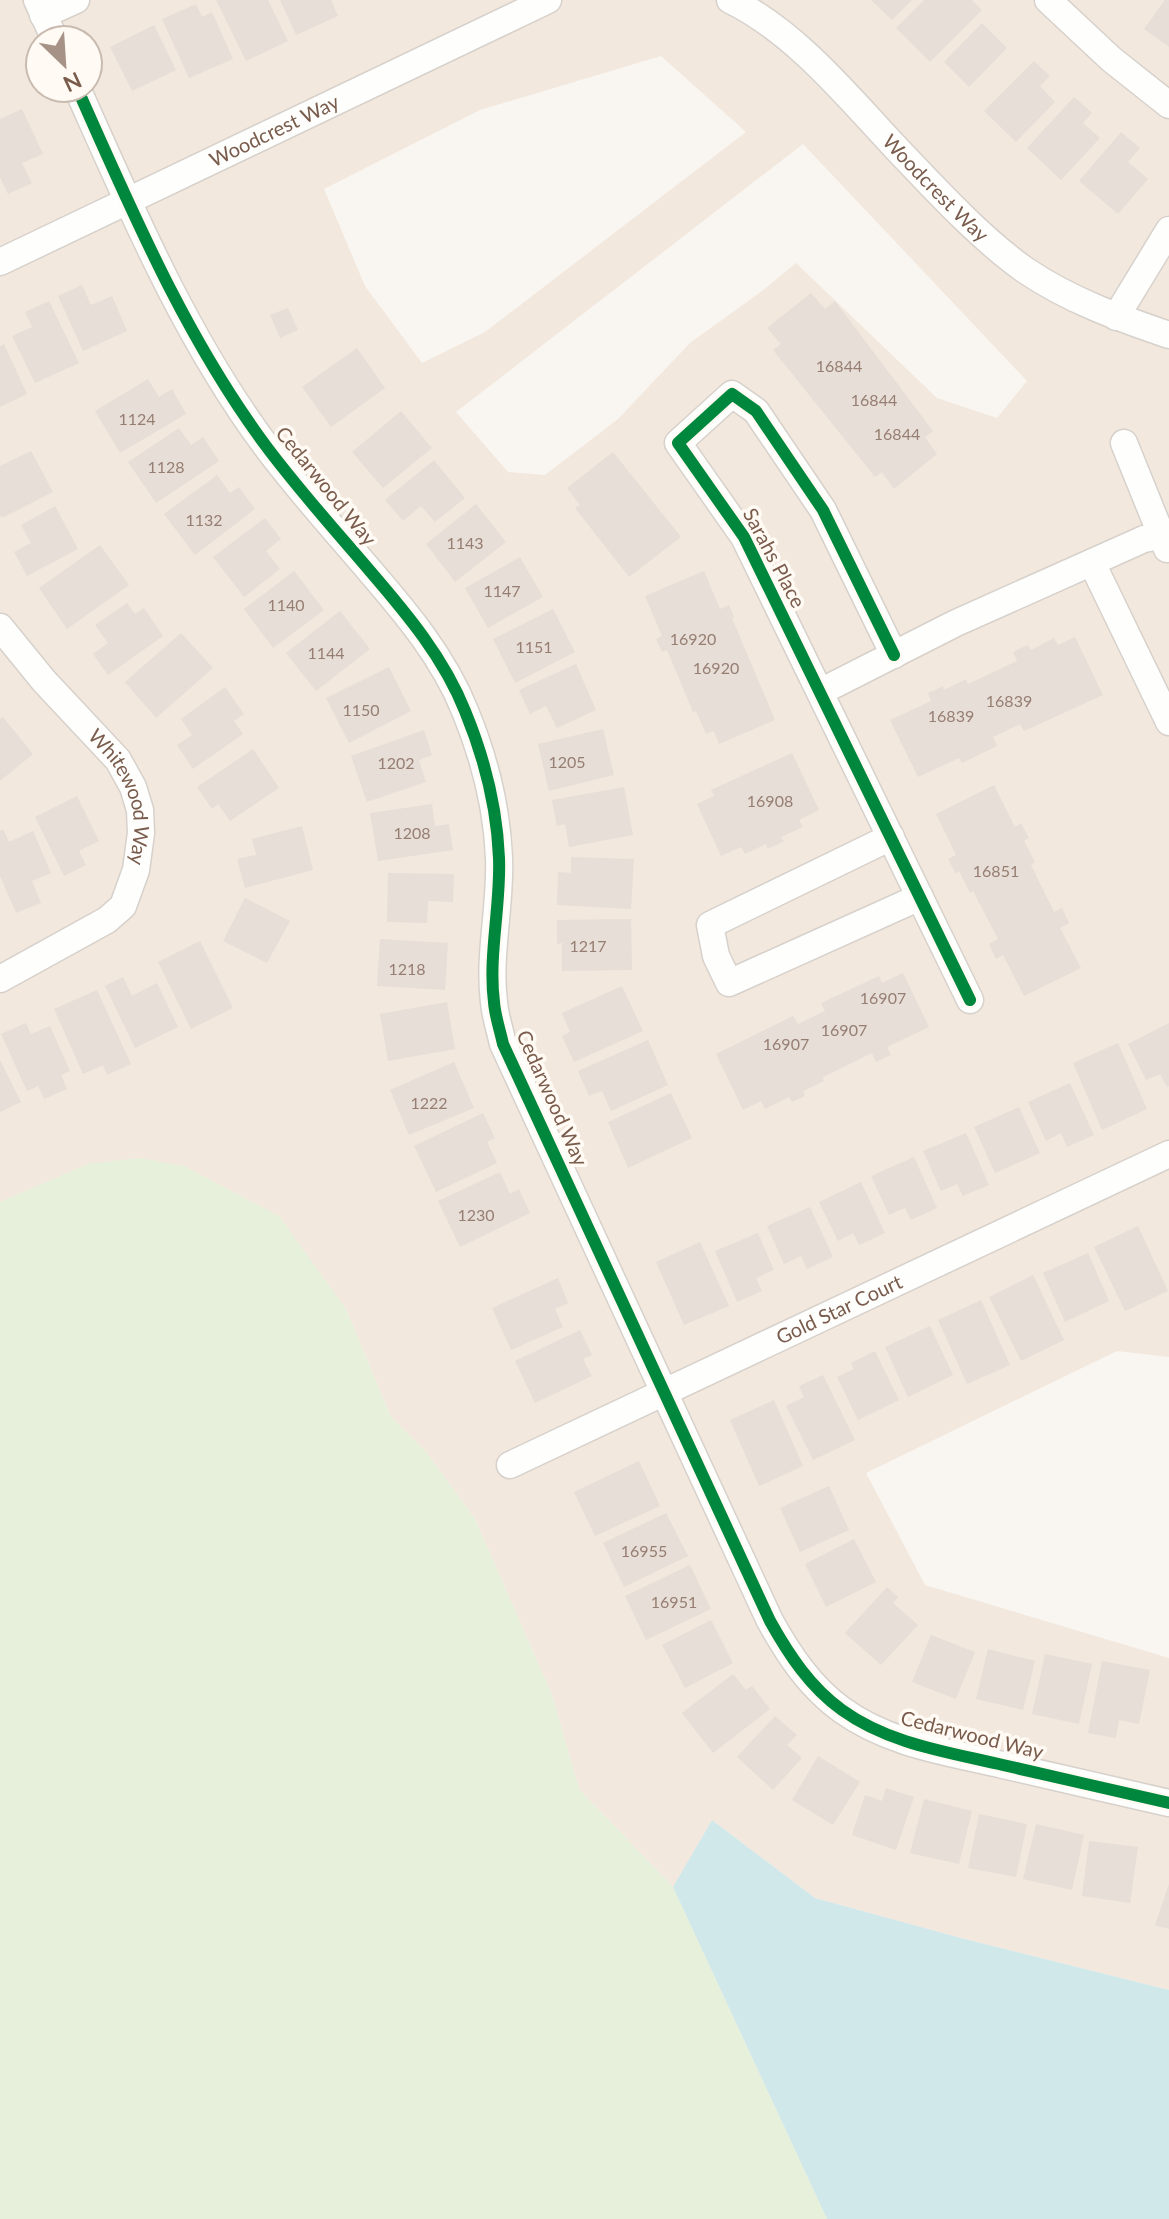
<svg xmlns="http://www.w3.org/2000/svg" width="1169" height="2219" font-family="Lato,sans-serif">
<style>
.residential{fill:#f2e8de;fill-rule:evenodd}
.green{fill:#e7f0db}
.water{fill:#d0e8ea}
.building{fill:#e6ded7}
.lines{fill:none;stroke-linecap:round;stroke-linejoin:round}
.street-casing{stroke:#d7d1cb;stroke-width:29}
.street{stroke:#fefefd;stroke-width:26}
.cycleway-casing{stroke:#fffaf3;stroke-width:17}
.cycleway{stroke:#00873e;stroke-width:12}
.labels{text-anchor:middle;stroke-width:7;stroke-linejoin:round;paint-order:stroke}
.number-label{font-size:16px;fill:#977e72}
.street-label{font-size:20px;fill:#7a5c4d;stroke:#fffaf3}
</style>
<rect width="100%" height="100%" fill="#f9f5f0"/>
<path class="residential" d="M0,0H1169V1357L1117,1351L866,1473L925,1585L1169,1658V1990L961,1938L815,1898L712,1820L673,1887L579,1789L552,1695L475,1519L427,1453L391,1417L346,1309L0,1202ZM40,40H88V88H40ZM661,56L746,132L485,332L422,363L365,286L324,189L480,110ZM803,144L1027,381L997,418L937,398L796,263L762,291L690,343L618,419L545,475L508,472L456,412Z"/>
<path class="green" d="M139,1158L184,1166L279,1216L346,1309L391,1417L427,1453L475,1519L552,1695L579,1789L673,1887L827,2219H0V1202L88,1164Z"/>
<path class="water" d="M712,1820L815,1898L961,1938L1169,1990V2219H827L673,1887Z"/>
<path class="building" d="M216,0H268L288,41L246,61Z
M280,0H331L338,16L296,35Z
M871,0H912L892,20Z
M924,0H972L982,10L930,62L896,28Z
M1165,0H1169V47L1144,29Z
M196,4L202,17L212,12L233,59L189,78L162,19Z
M982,23L1007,48L969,87L944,62Z
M154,25L176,70L132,91L110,47Z
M1034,61L1050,76L1040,86L1055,102L1016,142L984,111Z
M1074,97L1092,113L1083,123L1100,138L1061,180L1027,148Z
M22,109L43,154L22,163L32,183L8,194L0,177V119Z
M1121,132L1140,148L1128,162L1148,179L1118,214L1079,181Z
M82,285L91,305L112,296L127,331L83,351L58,296Z
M811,293L825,309L835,301L933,431L925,437L937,454L894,489L882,472L875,477L773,350L781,344L767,328Z
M49,301L79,363L35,383L12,336L32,327L25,312Z
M288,308L298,330L280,338L270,315Z
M4,344L27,394L0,407V346Z
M357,348L385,388L331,427L302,387Z
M148,379L159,397L172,389L186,414L120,453L95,411Z
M401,411L432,448L383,488L352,452Z
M179,428L191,445L203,437L219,461L156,503L128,462Z
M31,451L53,492L2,518L0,515V466Z
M613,452L681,537L629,577L575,508L580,505L567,488Z
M434,460L465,498L435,522L421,506L403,521L385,500Z
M217,475L230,493L239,487L255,509L195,555L164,514Z
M476,504L506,542L455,582L426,544Z
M55,506L78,549L27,576L14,552L31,543L21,525Z
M265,518L281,539L266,551L280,569L244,597L213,557Z
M100,545L129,585L67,629L39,588Z
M520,557L543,597L488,628L465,588Z
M294,571L324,610L273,648L244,609Z
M704,571L720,609L729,605L734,617L732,618L775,720L719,744L714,731L706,734L696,711L693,712L667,650L662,652L656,639L662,636L645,596Z
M127,603L135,614L144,608L163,636L108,675L93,654L108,643L95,625Z
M553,609L575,652L515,683L493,639Z
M340,611L370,649L316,691L286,653Z
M181,633L213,668L156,718L125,682Z
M1075,637L1103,695L1024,731L1020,724L993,737L997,746L962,763L959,758L918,777L890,720L931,701L928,693L943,686L944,690L966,679L968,684L1017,661L1013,652L1028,645L1031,650L1054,638L1058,645Z
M576,664L596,710L557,728L546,706L530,714L519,690Z
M389,667L411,711L349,743L326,698Z
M225,687L244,714L234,721L243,734L193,769L177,745L192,735L181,719Z
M3,717L33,754L0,781V719Z
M603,729L614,775L549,791L538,744Z
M424,730L432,755L419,760L426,782L367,802L351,756Z
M253,749L279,788L230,821L218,804L212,809L197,787Z
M792,753L819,810L799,820L803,827L781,837L784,841L768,849L766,844L745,854L741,847L721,856L697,804L714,796L711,790Z
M994,785L1015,827L1021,823L1029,838L1024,841L1035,862L1031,865L1054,912L1062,908L1069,923L1060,928L1081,968L1024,996L1003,955L996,959L989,944L998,939L973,891L970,893L959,871L956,874L948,859L956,855L936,814Z
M624,787L633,835L569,847L565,824L557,826L552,800Z
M77,796L99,841L79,851L86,865L64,876L35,817Z
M432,804L435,826L449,824L453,850L378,861L370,813Z
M302,826L313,870L245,888L237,859L256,855L252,839Z
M3,829L9,842L33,831L51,873L32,881L41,903L16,913L0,876V831Z
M571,857L634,859L631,909L557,905L558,872L571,873Z
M388,873L454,874L453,902L428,901L427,923L387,922Z
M245,898L290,921L267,963L223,941Z
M631,919L632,970L562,971V943L557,944V920Z
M380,939L448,943L445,990L377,986Z
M200,941L233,1008L191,1029L158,962Z
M903,973L929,1027L887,1047L891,1055L876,1062L872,1053L823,1077L824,1081L803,1091L805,1096L792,1102L789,1097L765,1109L761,1101L743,1110L716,1054L793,1016L798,1024L825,1011L821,1003L879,976L882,983Z
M123,977L132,996L157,983L178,1027L135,1048L105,986Z
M622,986L643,1031L574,1062L562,1036L570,1032L562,1013Z
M97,990L131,1064L107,1075L103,1065L83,1074L54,1009Z
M447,1002L455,1049L388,1061L380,1014Z
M26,1023L31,1034L50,1026L70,1071L61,1075L67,1089L44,1099L38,1086L27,1091L1,1034Z
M1169,1023V1086L1167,1087L1160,1074L1146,1080L1128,1044Z
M648,1040L668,1085L611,1111L602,1091L589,1096L578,1071Z
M1118,1043L1147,1109L1102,1130L1073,1063Z
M0,1060L21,1102L0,1112Z
M454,1062L474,1108L409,1135L390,1090Z
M1070,1083L1094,1135L1067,1147L1061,1133L1046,1141L1028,1102Z
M671,1093L692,1138L628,1168L608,1122Z
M1019,1107L1040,1153L995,1173L974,1127Z
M483,1113L495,1138L487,1142L497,1163L436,1192L414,1146Z
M966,1133L989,1185L963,1196L957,1184L941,1191L923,1151Z
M914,1157L937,1208L911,1220L905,1208L889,1215L871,1176Z
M500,1172L510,1194L519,1189L530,1213L460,1247L438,1201Z
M861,1182L885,1233L859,1245L853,1233L838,1241L819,1202Z
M810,1207L833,1257L807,1269L801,1256L784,1264L767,1226Z
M1138,1226L1168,1291L1125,1311L1094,1247Z
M758,1233L774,1270L756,1278L762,1291L737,1302L715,1251Z
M700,1242L729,1306L684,1325L656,1262Z
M1088,1253L1109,1301L1065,1322L1043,1273Z
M1033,1275L1064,1340L1021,1361L989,1297Z
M558,1278L568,1303L555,1309L563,1327L511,1350L492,1308Z
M981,1300L1010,1365L967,1384L938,1320Z
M930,1326L953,1375L908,1397L885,1347Z
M580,1330L592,1355L583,1359L592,1376L535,1403L515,1361Z
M875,1351L899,1400L858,1420L837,1377L854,1369L851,1363Z
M823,1375L855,1440L813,1460L786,1406L804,1397L799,1386Z
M774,1400L803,1466L759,1486L730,1420Z
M639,1461L660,1506L595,1536L574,1492Z
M829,1486L849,1530L800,1552L780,1508Z
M666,1513L688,1556L624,1587L603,1543Z
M854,1539L876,1582L826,1607L805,1564Z
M690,1565L711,1609L646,1640L625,1596Z
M887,1587L898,1597L893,1603L918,1625L881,1665L845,1633Z
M711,1620L733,1663L685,1688L662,1645Z
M931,1635L975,1652L956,1699L912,1682Z
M988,1649L1035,1661L1023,1710L976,1699Z
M1045,1654L1092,1664L1079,1724L1032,1714Z
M1102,1661L1150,1670L1139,1724L1119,1720L1116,1738L1088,1733Z
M733,1674L746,1690L752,1686L770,1709L713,1753L682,1713Z
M775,1716L797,1735L787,1745L802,1758L773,1790L737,1757Z
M818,1756L860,1782L833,1825L792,1800Z
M886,1788L914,1797L896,1850L852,1835L865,1795L882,1801Z
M924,1799L972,1811L959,1864L910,1853Z
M979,1814L1027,1824L1016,1877L968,1868Z
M1036,1824L1084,1835L1072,1890L1023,1879Z
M1089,1841L1138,1847L1130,1903L1082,1896Z
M1169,1884V1929L1155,1925Z"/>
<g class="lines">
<defs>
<g id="street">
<path d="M37,0L55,40"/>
<path id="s1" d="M730,0C796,32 848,97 897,149C935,189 981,239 1025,270C1069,300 1119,318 1169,335"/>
<path d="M1048,0L1111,59L1169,105"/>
<path d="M43,15L76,0"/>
<path d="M77,88C132,211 185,337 266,446C298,489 335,530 370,571C407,614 444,658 465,711C484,757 497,808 499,858C501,905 488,956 494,1002C495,1016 500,1030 503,1044L770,1621C789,1655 810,1687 842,1710C889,1744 948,1752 1003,1765C1058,1778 1114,1790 1169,1803"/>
<path id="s2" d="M0,262L548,0"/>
<path d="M1116,317L1169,230"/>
<path d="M1124,443L1167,549"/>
<path d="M1092,563L1169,722"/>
<path id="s3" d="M0,627L44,681L118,760L133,787L140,810L141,833L136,870L123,906L107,920L0,979"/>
<path d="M894,655L823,510L756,411L732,394L678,443L744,537L970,1000"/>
<path d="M820,692L956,623L1144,539L1169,534"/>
<path d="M891,837L710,925L716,956L729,983L920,897"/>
<path id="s4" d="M510,1465L1169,1154"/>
</g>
</defs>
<use href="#street" class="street-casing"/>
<use href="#street" class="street"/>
<defs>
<path id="cycleway" d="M77,88C132,211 185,337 266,446C298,489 335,530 370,571C407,614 444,658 465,711C484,757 497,808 499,858C501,905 488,956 494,1002C495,1016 500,1030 503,1044L770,1621C789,1655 810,1687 842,1710C889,1744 948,1752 1003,1765C1058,1778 1114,1790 1169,1803
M894,655L823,510L756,411L732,394L678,443L744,537L970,1000"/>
</defs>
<use href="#cycleway" class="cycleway-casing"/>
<use href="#cycleway" class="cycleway"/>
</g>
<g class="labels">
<g class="number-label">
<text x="839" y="372">16844</text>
<text x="874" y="406">16844</text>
<text x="137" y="425">1124</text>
<text x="897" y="440">16844</text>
<text x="166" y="473">1128</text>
<text x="204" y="526">1132</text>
<text x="465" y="549">1143</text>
<text x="502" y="597">1147</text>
<text x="286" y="611">1140</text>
<text x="693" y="645">16920</text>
<text x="534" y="653">1151</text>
<text x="326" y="659">1144</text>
<text x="716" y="674">16920</text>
<text x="1009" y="707">16839</text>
<text x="361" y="716">1150</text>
<text x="951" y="722">16839</text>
<text x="567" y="768">1205</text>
<text x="396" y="769">1202</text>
<text x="770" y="807">16908</text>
<text x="412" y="839">1208</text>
<text x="996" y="877">16851</text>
<text x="588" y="952">1217</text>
<text x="407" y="975">1218</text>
<text x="883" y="1004">16907</text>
<text x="844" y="1036">16907</text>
<text x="786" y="1050">16907</text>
<text x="429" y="1109">1222</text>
<text x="476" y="1221">1230</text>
<text x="644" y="1557">16955</text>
<text x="674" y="1608">16951</text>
</g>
<g class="street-label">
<text dy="7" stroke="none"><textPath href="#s2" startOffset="304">Woodcrest Way</textPath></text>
<text dy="7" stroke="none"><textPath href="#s1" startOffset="280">Woodcrest Way</textPath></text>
<text transform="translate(326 486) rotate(51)" y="7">Cedarwood Way</text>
<text transform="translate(774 558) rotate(62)" y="7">Sarahs Place</text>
<text dy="7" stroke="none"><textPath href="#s3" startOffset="214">Whitewood Way</textPath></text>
<text transform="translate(552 1098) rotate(66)" y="7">Cedarwood Way</text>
<text dy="7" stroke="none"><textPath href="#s4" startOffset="364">Gold Star Court</textPath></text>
<text transform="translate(972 1735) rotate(14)" y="7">Cedarwood Way</text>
</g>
</g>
<g transform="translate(64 64) rotate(155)"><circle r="38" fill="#fffaf3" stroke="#cabbb1" stroke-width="2"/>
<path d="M0-6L14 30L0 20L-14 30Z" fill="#a69286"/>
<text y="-12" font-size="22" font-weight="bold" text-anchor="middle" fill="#7a5c4d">N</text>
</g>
</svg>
